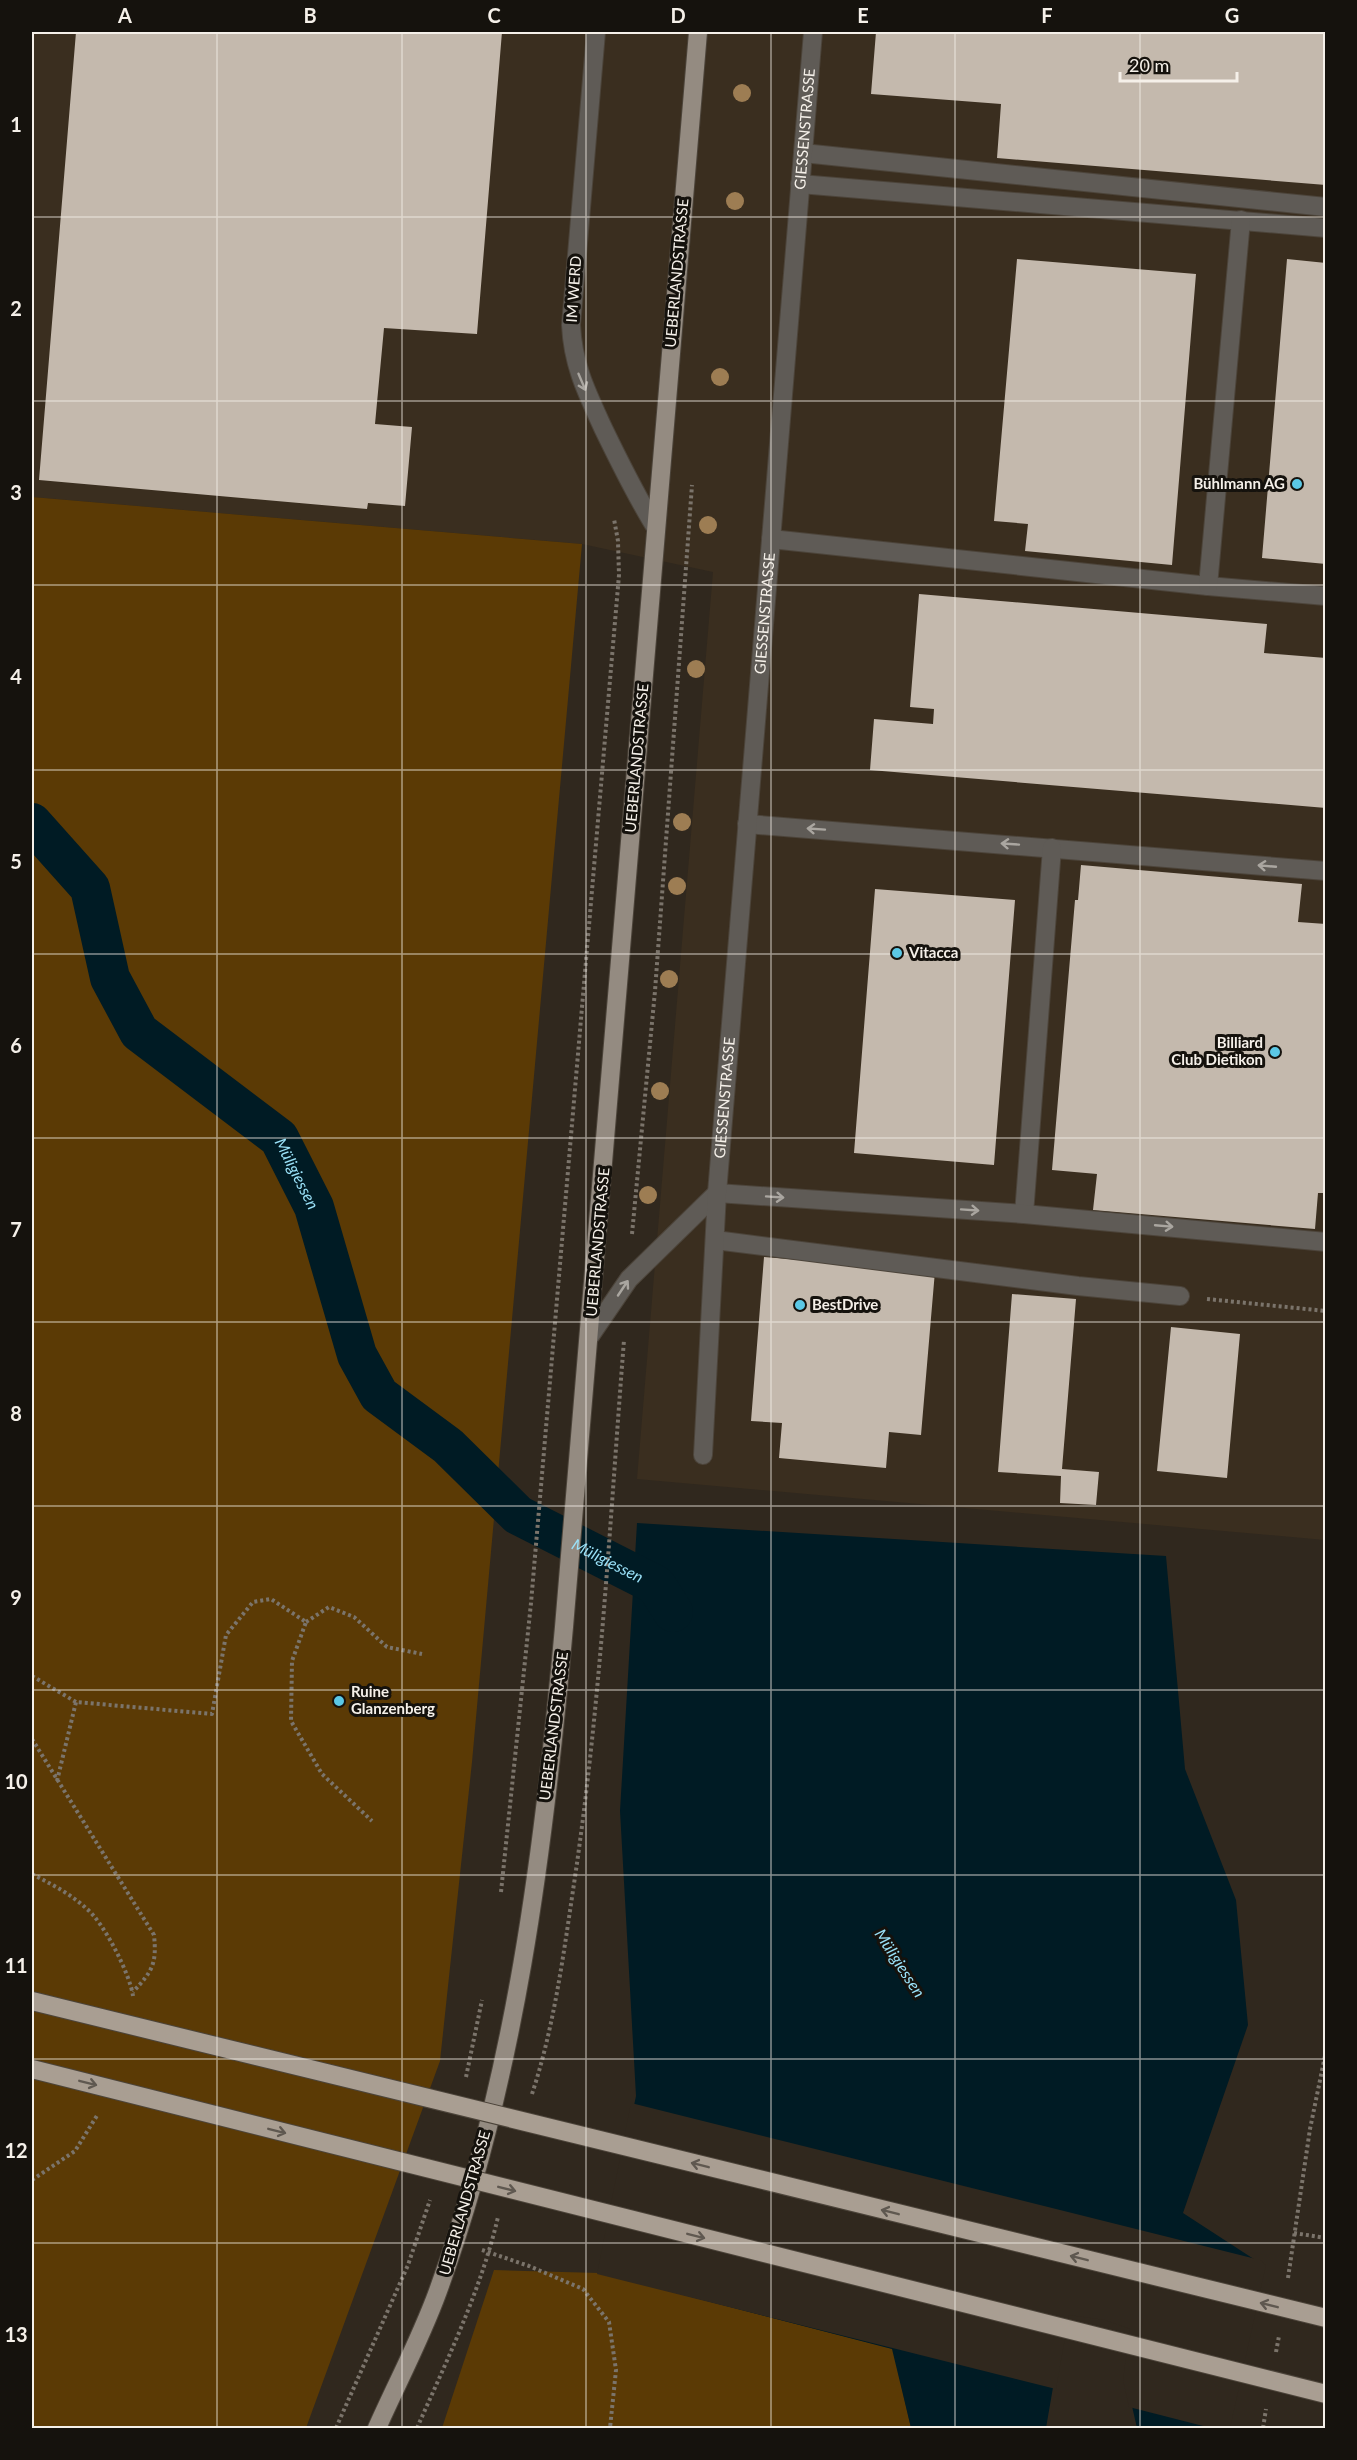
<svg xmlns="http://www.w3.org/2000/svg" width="1357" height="2460" font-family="Lato,sans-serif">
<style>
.built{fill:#3a2e1f}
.green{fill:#5b3a05}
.water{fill:#001b24}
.pier{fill:#30281e}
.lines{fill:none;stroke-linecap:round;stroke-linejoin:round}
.canal{stroke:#001b24;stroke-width:40}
.building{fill:#c4b9ad}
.minor-casing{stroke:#4c443a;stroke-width:20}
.major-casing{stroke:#4c443a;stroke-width:20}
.path{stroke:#7b746b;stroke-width:4;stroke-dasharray:3 3;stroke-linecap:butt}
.minor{stroke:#5f5b56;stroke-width:18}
.major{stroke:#948b81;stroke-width:18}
.highway-bridge-casing{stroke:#4c443a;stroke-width:20;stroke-linecap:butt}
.highway-bridge{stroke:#a99e92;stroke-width:18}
.tree{fill:#9d7d53}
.oneway{stroke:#aaa6a0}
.oneway2{stroke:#5f5850}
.grid{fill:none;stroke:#f5f0e9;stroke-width:1.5;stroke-opacity:0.55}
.poi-dot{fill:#5bc8e6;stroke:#15120d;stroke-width:2}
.labels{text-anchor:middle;stroke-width:6;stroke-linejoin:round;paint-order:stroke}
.street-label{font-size:15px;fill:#f5f0e9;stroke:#15120d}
.poi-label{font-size:15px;font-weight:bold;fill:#f5f0e9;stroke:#15120d;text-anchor:start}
.water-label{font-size:16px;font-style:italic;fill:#9ae2f9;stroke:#15120d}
.neatline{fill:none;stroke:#f5f0e9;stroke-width:2}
.grid-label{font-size:20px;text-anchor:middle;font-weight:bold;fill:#f5f0e9}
</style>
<rect width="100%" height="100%" fill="#30281e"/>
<path class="built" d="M32,32H1325V1540L637,1479L713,572L582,544L32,497Z"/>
<path class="green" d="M32,497L582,544L472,1762L440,2061L306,2428H32Z
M494,2270L599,2273L893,2349L911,2428H442Z"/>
<path class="water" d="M637,1523L1166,1556L1185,1769L1236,1900L1248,2025L1183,2213L1263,2265L1227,2428H1137L1126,2380L1133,2328L1106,2317L1066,2312L1046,2428H911L892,2349L599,2273L636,2096L620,1811Z"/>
<path class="pier" d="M631,2103L1260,2260L1266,2265L1230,2428H1211L1129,2407L1123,2380L1130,2329L1105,2320L1069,2315L1056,2389L597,2274Z"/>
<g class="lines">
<path class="canal" id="s1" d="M32,823L90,888L110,978L139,1032L279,1138L314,1207L357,1355L379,1395L448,1446L518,1515L656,1585L673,1612"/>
</g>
<path class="building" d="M76,32H502L477,334L384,328L375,424L412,427L405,506L368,503L367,509L39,480Z
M876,32H1326V185L997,158L1001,104L871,94Z
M1017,259L1196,274L1172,565L1025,551L1028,524L994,521Z
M1287,259L1326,263V564L1262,558Z
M919,594L1267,624L1264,653L1326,658V808L870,770L874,719L933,724L934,709L910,707Z
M1081,865L1302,884L1298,922L1326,924V1193H1318L1315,1229L1093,1210L1097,1174L1052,1170L1075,900H1078Z
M875,889L1015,900L994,1165L854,1153Z
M764,1257L935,1271L921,1435L889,1432L886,1468L779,1458L782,1423L751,1421Z
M1012,1294L1076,1299L1062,1469L1099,1472L1096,1505L1060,1503L1061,1476L998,1472Z
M1171,1327L1240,1334L1227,1478L1157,1471Z"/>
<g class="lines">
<defs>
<g id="minor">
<path d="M596,32L571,325C573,366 587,393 604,430C620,463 636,496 656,528"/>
<path d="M803,153L1326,207"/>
<path d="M800,184L1326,228"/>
<path d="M771,539L1208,586L1326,596"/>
<path d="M1208,586L1241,220"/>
<path d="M747,824L1326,871"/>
<path d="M1024,1214L1052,848"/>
<path d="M715,1240L1078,1286L1180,1296"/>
<path d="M590,1336L629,1279L717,1193L1024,1214L1326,1242"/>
<path id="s2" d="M703,1455L717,1193L813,32"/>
</g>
<path id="major" d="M377,2428C397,2383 421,2338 438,2291C515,2079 544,1851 564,1627L698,32"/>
</defs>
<use href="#minor" class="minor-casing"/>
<use href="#major" class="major-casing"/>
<path class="path" d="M632,1234L655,991L692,485
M1207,1299L1326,1311
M306,1622L329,1607L354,1617L387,1647L422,1654
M32,1676L76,1702
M32,1739L154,1935C157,1965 152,1971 133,1992
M57,1781L76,1702L212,1714L226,1635L253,1602L271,1599L306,1622L292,1661L291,1721L322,1774L372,1821
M32,1874C51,1884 71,1894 87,1909C104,1923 130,1974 133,1996
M501,1892L531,1603L619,575L618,541L614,519
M466,2077L482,2000
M532,2094C555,2024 564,1950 575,1877C601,1699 610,1519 624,1340
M32,2180L75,2151L98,2114
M1294,2233L1326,2238
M482,2250L529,2266L583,2289L609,2322L616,2370L610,2428
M1288,2278L1310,2129L1326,2051
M1276,2352L1279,2336
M336,2428L408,2265L430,2200
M417,2428C447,2360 481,2290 498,2217
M1263,2428L1266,2409"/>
<use href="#minor" class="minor"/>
<use href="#major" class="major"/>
<defs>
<path id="highway-bridge" d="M32,2001L1326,2318
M32,2069L1326,2394"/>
</defs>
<use href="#highway-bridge" class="highway-bridge-casing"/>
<use href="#highway-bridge" class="highway-bridge"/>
</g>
<g class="tree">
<circle cx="742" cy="93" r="9"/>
<circle cx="735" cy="201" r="9"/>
<circle cx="720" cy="377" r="9"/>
<circle cx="708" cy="525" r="9"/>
<circle cx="696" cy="669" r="9"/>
<circle cx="682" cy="822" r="9"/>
<circle cx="677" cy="886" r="9"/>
<circle cx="669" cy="979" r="9"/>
<circle cx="660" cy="1091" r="9"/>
<circle cx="648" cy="1195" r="9"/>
</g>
<defs><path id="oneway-shaft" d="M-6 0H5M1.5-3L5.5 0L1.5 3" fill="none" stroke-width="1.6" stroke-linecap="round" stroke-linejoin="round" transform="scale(1.5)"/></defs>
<g class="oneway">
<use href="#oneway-shaft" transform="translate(582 382) rotate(67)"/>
<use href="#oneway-shaft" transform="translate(816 829) rotate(-176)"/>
<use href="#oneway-shaft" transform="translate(1010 844) rotate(-176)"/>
<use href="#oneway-shaft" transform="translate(1267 866) rotate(-175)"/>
<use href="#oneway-shaft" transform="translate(775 1197) rotate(4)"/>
<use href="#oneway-shaft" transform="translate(970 1210) rotate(4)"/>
<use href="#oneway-shaft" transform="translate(1164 1226) rotate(5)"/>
<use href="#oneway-shaft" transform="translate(623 1288) rotate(-56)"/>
</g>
<g class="oneway2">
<use href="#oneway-shaft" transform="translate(88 2083) rotate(14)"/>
<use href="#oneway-shaft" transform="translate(277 2131) rotate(14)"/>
<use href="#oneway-shaft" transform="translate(700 2165) rotate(-166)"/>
<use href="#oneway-shaft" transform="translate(507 2189) rotate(14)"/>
<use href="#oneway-shaft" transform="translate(890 2212) rotate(-166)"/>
<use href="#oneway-shaft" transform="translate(696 2236) rotate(14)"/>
<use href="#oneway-shaft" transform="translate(1079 2258) rotate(-166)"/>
<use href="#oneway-shaft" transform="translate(1269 2305) rotate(-166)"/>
</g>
<path class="grid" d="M217,32V2428M402,32V2428M586,32V2428M771,32V2428M955,32V2428M1140,32V2428M32,217H1326M32,401H1326M32,585H1326M32,770H1326M32,954H1326M32,1138H1326M32,1322H1326M32,1506H1326M32,1690H1326M32,1875H1326M32,2059H1326M32,2243H1326"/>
<g class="poi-dot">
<circle cx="1297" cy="484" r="6"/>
<circle cx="897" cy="953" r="6"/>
<circle cx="1275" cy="1052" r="6"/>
<circle cx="800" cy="1305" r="6"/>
<circle cx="339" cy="1701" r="6"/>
</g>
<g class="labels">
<g class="street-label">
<text dy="5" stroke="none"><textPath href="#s2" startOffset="1330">GIESSENSTRASSE</textPath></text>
<text transform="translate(677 273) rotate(-85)" y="5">UEBERLANDSTRASSE</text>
<text transform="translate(574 289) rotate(-86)" y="5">IM WERD</text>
<text dy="5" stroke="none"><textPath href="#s2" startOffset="844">GIESSENSTRASSE</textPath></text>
<text transform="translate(637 758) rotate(-85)" y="5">UEBERLANDSTRASSE</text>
<text dy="5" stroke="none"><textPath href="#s2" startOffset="358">GIESSENSTRASSE</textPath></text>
<text transform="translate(598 1242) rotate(-85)" y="5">UEBERLANDSTRASSE</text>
<text transform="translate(554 1726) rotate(-83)" y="5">UEBERLANDSTRASSE</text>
<text transform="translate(465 2203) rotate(-74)" y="5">UEBERLANDSTRASSE</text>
</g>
<g class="poi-label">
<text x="1285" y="489" text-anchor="end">Bühlmann AG</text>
<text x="909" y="958">Vitacca</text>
<text x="1263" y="1048" text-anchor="end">Billiard<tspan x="1263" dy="17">Club Dietikon</tspan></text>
<text x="812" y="1310">BestDrive</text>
<text x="351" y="1697">Ruine<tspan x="351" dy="17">Glanzenberg</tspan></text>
</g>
<g class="water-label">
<text dy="6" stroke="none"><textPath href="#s1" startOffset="456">Müligiessen</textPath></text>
<text dy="6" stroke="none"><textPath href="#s1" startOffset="978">Müligiessen</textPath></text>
<text transform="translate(900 1963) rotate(57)" y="6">Müligiessen</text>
</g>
</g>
<rect width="1357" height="2460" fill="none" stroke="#15120d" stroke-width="66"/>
<path d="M1120 72v9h117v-9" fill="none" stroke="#f5f0e9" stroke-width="3"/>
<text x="1129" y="72" font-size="18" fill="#f5f0e9" stroke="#15120d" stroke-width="4.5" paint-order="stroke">20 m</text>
<rect x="33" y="33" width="1291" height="2394" class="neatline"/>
<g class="grid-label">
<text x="125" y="23">A</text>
<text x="310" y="23">B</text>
<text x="494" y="23">C</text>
<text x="678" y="23">D</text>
<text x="863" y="23">E</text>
<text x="1047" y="23">F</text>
<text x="1232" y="23">G</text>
<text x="16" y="132">1</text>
<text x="16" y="316">2</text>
<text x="16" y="500">3</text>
<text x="16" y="684">4</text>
<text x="16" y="869">5</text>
<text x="16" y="1053">6</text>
<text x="16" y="1237">7</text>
<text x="16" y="1421">8</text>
<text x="16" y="1605">9</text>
<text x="16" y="1789">10</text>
<text x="16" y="1973">11</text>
<text x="16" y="2158">12</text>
<text x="16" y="2342">13</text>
</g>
</svg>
